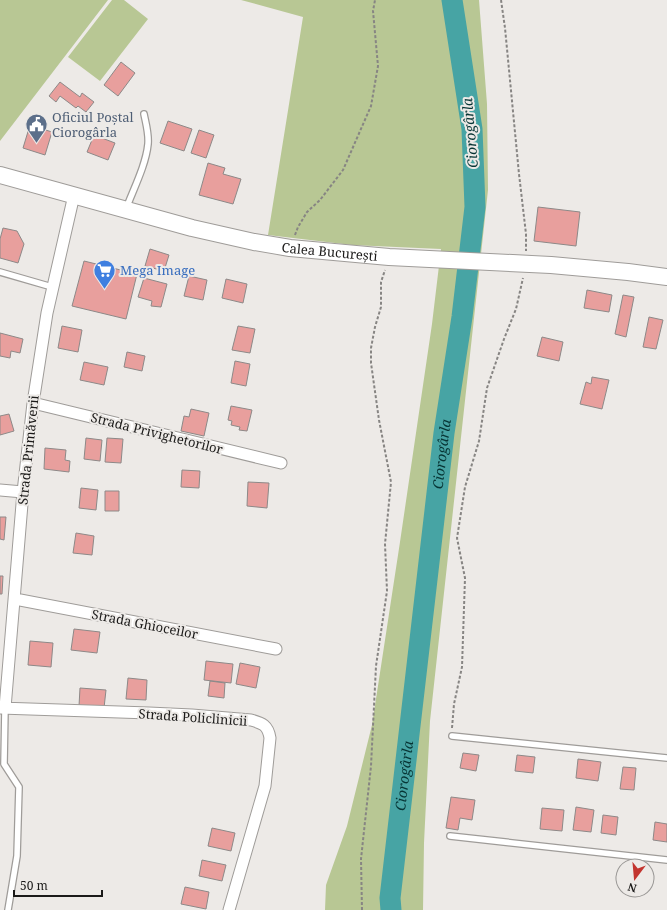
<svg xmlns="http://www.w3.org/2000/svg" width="667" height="910" font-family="'Noto Serif',serif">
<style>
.green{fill:#b8c794}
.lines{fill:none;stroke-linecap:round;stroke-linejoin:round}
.river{stroke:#47a4a4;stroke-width:21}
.building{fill:#e89f9d;stroke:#8d8988}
.service-casing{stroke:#9f9c99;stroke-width:8}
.minor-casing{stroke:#9f9c99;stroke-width:13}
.secondary-casing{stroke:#9f9c99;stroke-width:18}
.path{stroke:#878583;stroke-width:2;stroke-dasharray:3 2;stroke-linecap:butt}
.service{stroke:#fff;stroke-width:5.5}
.minor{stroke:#fff;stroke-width:11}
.secondary{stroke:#fff;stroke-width:16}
.labels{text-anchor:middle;stroke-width:4;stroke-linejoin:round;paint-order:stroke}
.service-label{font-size:13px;fill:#4e5e75;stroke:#edeae7;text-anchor:start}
.street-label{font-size:13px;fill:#1b1a19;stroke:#edeae7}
.shop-label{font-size:13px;fill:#366cbe;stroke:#edeae7;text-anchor:start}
.water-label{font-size:14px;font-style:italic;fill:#073535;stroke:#edeae7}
</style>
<rect width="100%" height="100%" fill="#edeae7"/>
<path class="green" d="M0,0H108L0,141Z
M112,0H124L148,19L100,81L68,57Z
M241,0H422V2V0H479L487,104L488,190L430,721L424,843L423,910H325L326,885L347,826L372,725L400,542L432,324L441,249L352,245L268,235L303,17Z"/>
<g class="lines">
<path class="river" id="s1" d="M391,910L390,898L444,433L462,317L475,207L472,129L452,0"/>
</g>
<path class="building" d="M121,62L135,73L118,96L104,85Z
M60,82L80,97L82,93L94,102L86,112L78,106L76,108L60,96L56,102L49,96Z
M168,121L192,129L184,151L160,143Z
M30,125L52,132L45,155L23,148Z
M199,130L214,135L206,158L191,153Z
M94,135L115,143L108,160L87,152Z
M208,163L225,168L223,174L241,179L233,204L199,195Z
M538,207L580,212L576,246L534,241Z
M3,228L17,231L24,244L18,263L0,258V239Z
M150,249L169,255L164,271L145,266Z
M84,261L137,274L126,319L72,306Z
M189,276L207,280L203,300L184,296Z
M144,278L167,284L161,307L151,306L152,301L138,297Z
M226,279L247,284L243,303L222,298Z
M587,290L612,295L609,312L584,308Z
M623,295L634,297L626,337L615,334Z
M649,317L663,320L656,349L643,347Z
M62,326L82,330L78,352L58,348Z
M238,326L255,329L250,353L232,350Z
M0,333L23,339L20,353L11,351L10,358L0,356Z
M542,337L563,342L559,361L537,356Z
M127,352L145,356L142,371L124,367Z
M235,361L250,364L246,386L231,383Z
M84,362L108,367L104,385L80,380Z
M592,377L609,380L602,409L580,404L586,382L591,384Z
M231,406L252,410L247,431L239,430L240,427L231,425L232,421L228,420Z
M191,409L209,413L204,436L181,431L184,416L189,417Z
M9,414L14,431L0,435V416Z
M86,438L102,440L100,461L84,459Z
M107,438L123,439L121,463L105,462Z
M45,448L66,450L65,460L70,461L69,472L44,469Z
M182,470L200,471L199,488L181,487Z
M248,482L269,483L267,508L247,506Z
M81,488L98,490L96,510L79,508Z
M105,491H119V511H105Z
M0,517H6L4,540L0,539Z
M76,533L94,536L92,555L73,553Z
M0,576H3L2,594H0Z
M74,629L100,632L97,653L71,650Z
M30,641L53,643L51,667L28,665Z
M206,661L233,664L231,683L204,680Z
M240,663L260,667L256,688L236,684Z
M128,678L147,680L146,700L126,699Z
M210,681L225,683L224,698L208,696Z
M80,688L106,690L104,708L79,706Z
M463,753L479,755L476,771L460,768Z
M517,755L535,757L533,773L515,771Z
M578,759L601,762L598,781L576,778Z
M623,767L636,768L634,790L620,789Z
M451,797L475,800L472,820L460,818L458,830L446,828Z
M576,807L594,810L591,832L573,830Z
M542,808L564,810L562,831L540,829Z
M603,815L618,817L616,835L601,833Z
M655,822L667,824V842L653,840Z
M212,828L235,833L231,851L208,846Z
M202,860L226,865L222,881L199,876Z
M185,887L209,892L206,909L181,904Z"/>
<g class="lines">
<defs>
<path id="service" d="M126,209C133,190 146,165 148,144C149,134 146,124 144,114
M0,272L52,287
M5,708L4,764L19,787L17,856L8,910
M452,736L667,758
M450,836L667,860"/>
<path id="minor" d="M33,403L281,463
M0,490L23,492
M15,599L276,649
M0,708L149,713L192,715L251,720C262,723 268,725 270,738L265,786L229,910
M5,708L23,492L33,403L47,313L74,195"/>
<g id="secondary">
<path id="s2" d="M0,175L192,228L254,242L290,248L389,257L551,265L628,272L667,277"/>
</g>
</defs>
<use href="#service" class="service-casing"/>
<use href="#minor" class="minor-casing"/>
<use href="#secondary" class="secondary-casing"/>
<path class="path" d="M501,0L505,28L519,174L526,234V251
M295,235L298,227L307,212L320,200L343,170L371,106L378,66L373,11L375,0
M452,728L454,704L462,667L465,578L457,538L465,487L479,441L487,388L504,339L516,309L523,278
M362,910L361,859L371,766L376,666L387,591L385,544L391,482L379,420L371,363V348L375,327L381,307V282L385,270"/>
<use href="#service" class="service"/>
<use href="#minor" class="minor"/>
<use href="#secondary" class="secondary"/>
</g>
<defs>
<symbol id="civic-pin" viewBox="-11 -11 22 30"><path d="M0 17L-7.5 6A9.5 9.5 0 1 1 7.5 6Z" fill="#5c6f8a" stroke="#edeae7"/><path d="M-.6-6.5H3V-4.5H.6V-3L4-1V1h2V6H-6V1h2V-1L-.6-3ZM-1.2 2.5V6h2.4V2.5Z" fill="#fff"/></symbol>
<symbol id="supermarket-pin" viewBox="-11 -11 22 30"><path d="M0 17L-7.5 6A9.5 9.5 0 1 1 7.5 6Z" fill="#3f7fe0" stroke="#edeae7"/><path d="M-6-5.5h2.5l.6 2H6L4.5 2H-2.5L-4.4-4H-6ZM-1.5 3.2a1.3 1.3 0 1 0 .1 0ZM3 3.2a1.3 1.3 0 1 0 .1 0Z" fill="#fff"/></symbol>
</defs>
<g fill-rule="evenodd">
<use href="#civic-pin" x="24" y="112" width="25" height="34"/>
<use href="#supermarket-pin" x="92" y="258" width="25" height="34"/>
</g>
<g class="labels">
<g class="service-label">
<text x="52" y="122">Oficiul Poștal<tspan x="52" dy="15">Ciorogârla</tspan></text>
</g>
<g class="street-label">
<text dy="5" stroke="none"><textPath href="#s2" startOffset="339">Calea București</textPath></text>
<text transform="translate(157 433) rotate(14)" y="5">Strada Privighetorilor</text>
<text transform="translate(28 450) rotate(-84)" y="5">Strada Primăverii</text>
<text transform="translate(145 624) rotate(11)" y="5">Strada Ghioceilor</text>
<text transform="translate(193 717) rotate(4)" y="5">Strada Policlinicii</text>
</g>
<g class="shop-label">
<text x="120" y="275">Mega Image</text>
</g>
<g class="water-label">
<text transform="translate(470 133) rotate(-95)" y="5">Ciorogârla</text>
<text dy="5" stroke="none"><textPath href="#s1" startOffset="459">Ciorogârla</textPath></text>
<text dy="5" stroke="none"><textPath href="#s1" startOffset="135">Ciorogârla</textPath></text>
</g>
</g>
<g transform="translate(635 878) rotate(196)"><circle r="19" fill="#edeae7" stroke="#999795"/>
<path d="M0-3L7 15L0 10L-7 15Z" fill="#c3352f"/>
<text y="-6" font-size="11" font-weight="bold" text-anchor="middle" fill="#1b1a19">N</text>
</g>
<path d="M14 890v6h88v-6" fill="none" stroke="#1b1a19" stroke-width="2"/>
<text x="20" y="890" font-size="12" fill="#1b1a19" stroke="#edeae7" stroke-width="3" paint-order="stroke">50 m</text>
</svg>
